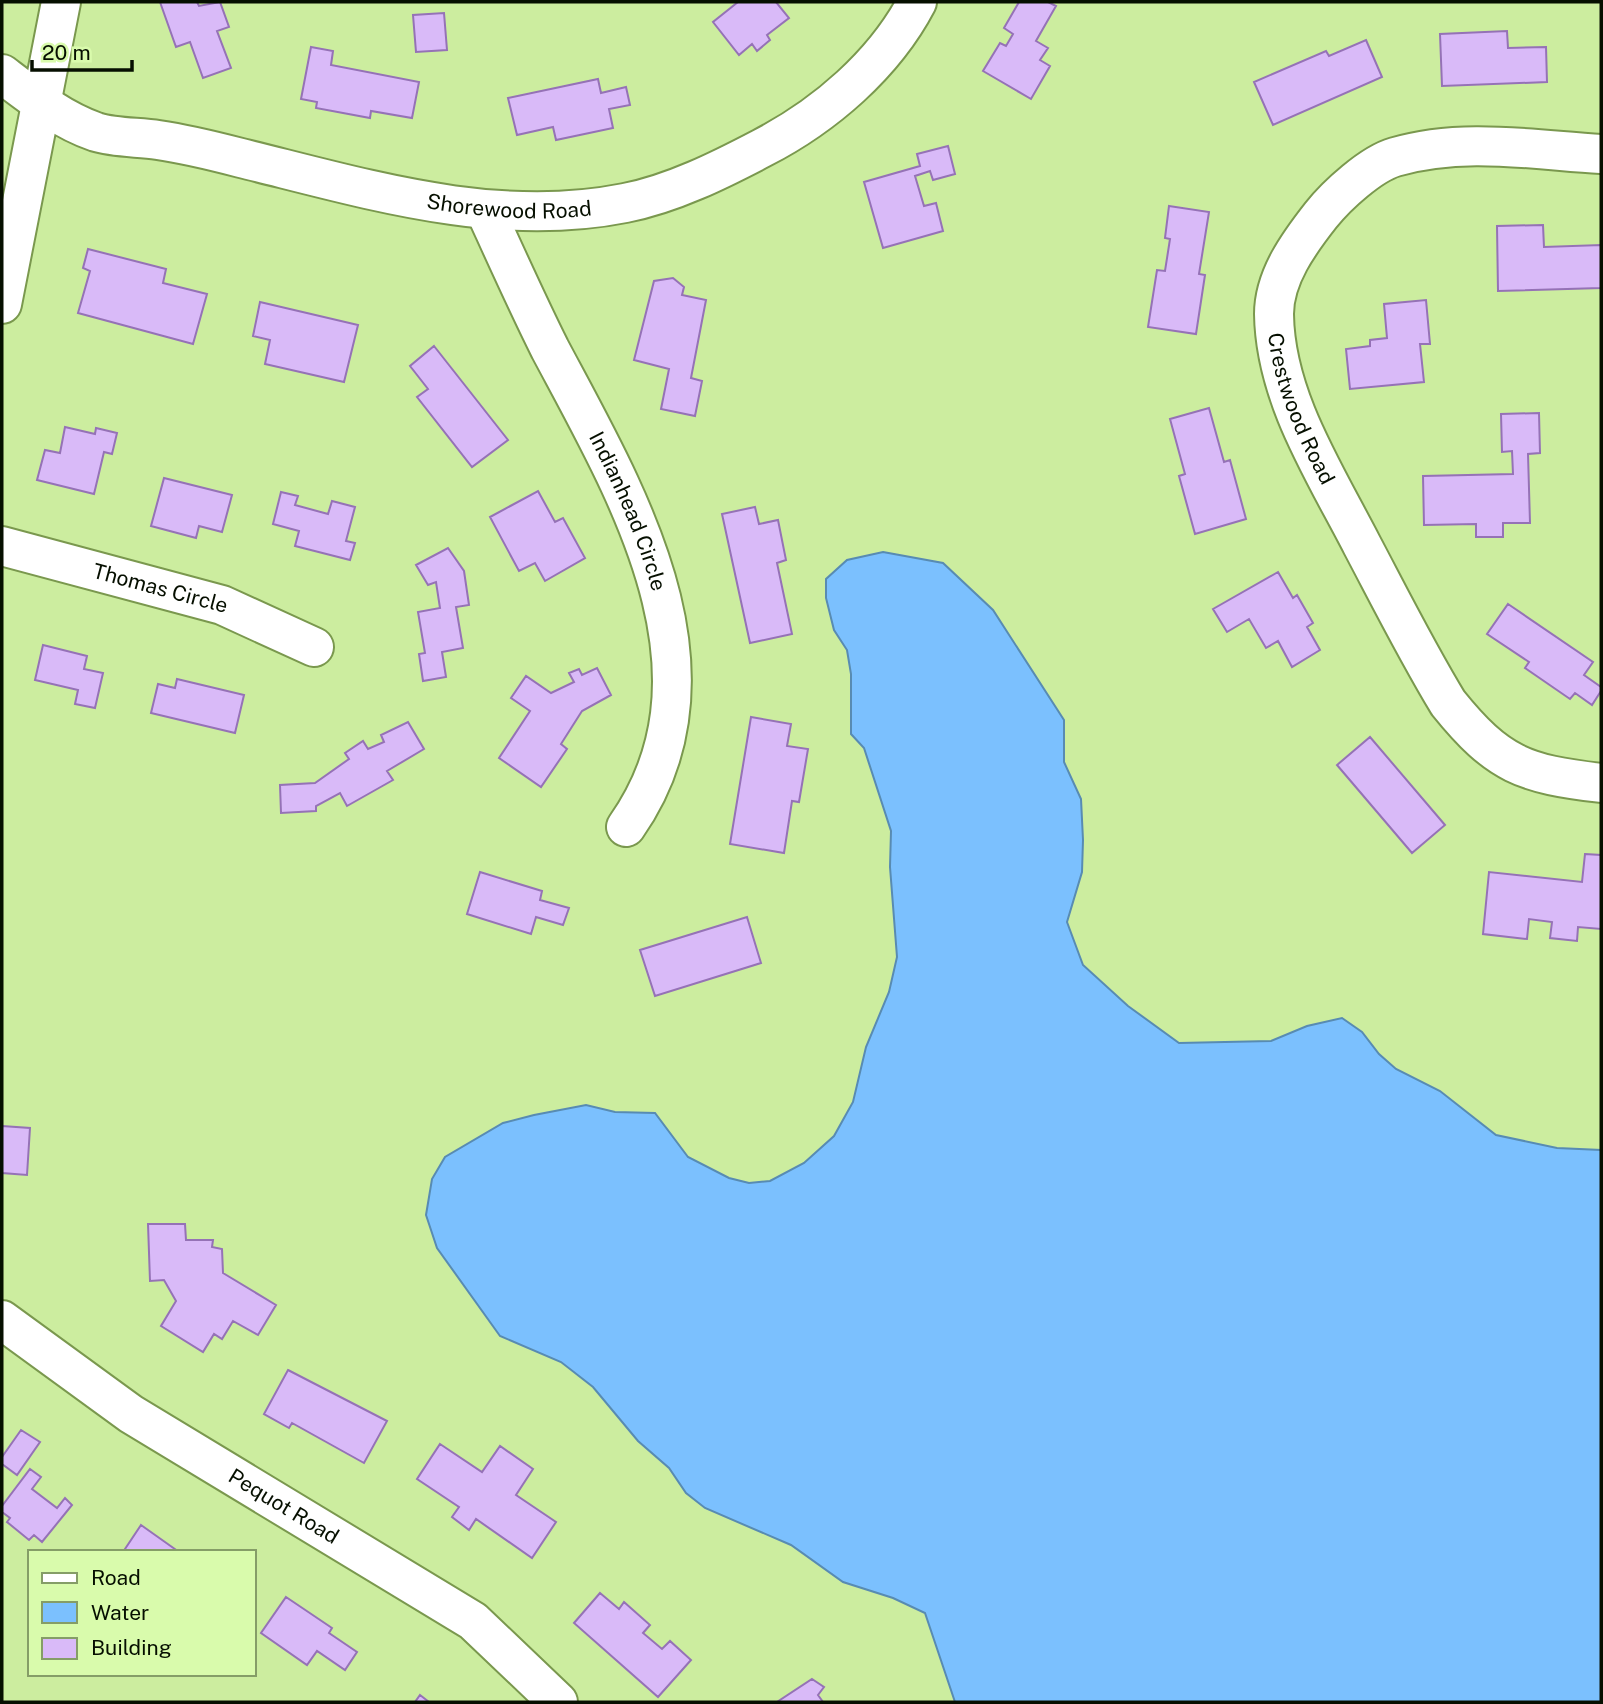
<svg xmlns="http://www.w3.org/2000/svg" width="1603" height="1704" font-family="'Public Sans',sans-serif">
<style>
.water{fill:#7bc0fe;stroke:#588bb2;stroke-width:2}
.building{fill:#d9baf8;stroke:#9572b6;stroke-width:2}
.lines{fill:none;stroke-linecap:round;stroke-linejoin:round}
.minor-casing{stroke:#7a984e;stroke-width:42}
.secondary-casing{stroke:#7a984e;stroke-width:42}
.minor{stroke:#fff;stroke-width:38}
.secondary{stroke:#fff;stroke-width:38}
.labels{text-anchor:middle;stroke-width:5;stroke-linejoin:round;paint-order:stroke}
.street-label{font-size:21px;fill:#060f00;stroke:#d9fbac}
</style>
<rect width="100%" height="100%" fill="#cced9f"/>
<path class="water" d="M883,552L943,563L993,610L1064,720V762L1081,799L1083,840L1082,872L1067,922L1083,965L1128,1006L1179,1043L1271,1041L1307,1026L1342,1018L1362,1032L1379,1054L1396,1069L1440,1091L1496,1135L1557,1148L1601,1150V1702H955L925,1613L893,1598L843,1582L791,1545L705,1508L686,1493L669,1468L638,1441L593,1387L561,1362L500,1336L437,1248L426,1215L432,1179L445,1157L503,1123L534,1115L586,1105L615,1112L655,1113L688,1157L729,1178L749,1183L770,1181L804,1163L834,1136L853,1102L866,1047L889,992L897,957L890,867L891,831L864,748L851,734V674L847,650L834,630L826,598V579L847,560Z"/>
<path class="building" d="M160,2H197L199,6L220,2L229,27L217,31L231,68L203,78L190,42L176,47Z
M738,2H776L789,18L767,35L770,40L757,51L752,44L739,55L713,22Z
M1019,2H1048L1056,6L1036,41L1048,48L1040,60L1050,66L1031,99L983,71L1000,43L1006,46L1013,34L1004,28Z
M444,13L447,50L416,52L413,15Z
M1507,31L1508,48L1546,47L1547,82L1442,86L1440,34Z
M1366,40L1382,77L1273,125L1254,82L1326,51L1329,56Z
M311,47L333,51L331,65L419,82L412,118L371,111L370,118L316,108L317,102L301,99Z
M598,79L601,93L626,87L630,105L609,109L613,128L556,140L553,127L517,135L508,98Z
M948,146L955,174L933,180L930,171L915,176L924,206L936,203L943,231L883,248L864,182L920,166L917,154Z
M1169,206L1209,212L1199,274L1205,275L1196,334L1148,327L1157,270L1165,271L1170,239L1165,238Z
M1543,225L1544,247L1601,245V288L1498,291L1497,226Z
M88,249L166,269L163,283L207,294L193,344L78,313L90,271L83,268Z
M673,278L684,287L682,295L706,300L691,378L702,381L695,416L661,409L669,369L634,360L654,281Z
M1426,300L1430,344H1420L1424,382L1350,389L1346,349L1370,346V340L1387,338L1384,304Z
M260,302L358,325L344,382L265,364L270,340L253,336Z
M434,346L508,440L472,467L417,397L428,389L410,366Z
M1209,408L1224,462L1230,460L1246,519L1195,534L1179,476L1185,474L1170,419Z
M1539,413L1540,453L1528,454L1530,523H1503V537H1476V524L1424,525L1423,476L1513,474L1512,451L1502,452L1501,414Z
M65,427L95,434L96,428L117,433L112,454L104,452L94,494L37,480L45,450L60,453Z
M164,478L232,495L222,532L199,526L196,538L151,526Z
M538,491L555,522L563,518L585,558L545,581L535,563L519,571L490,517Z
M281,492L298,496L295,505L328,514L332,501L355,507L346,541L355,543L350,560L295,546L299,531L273,524Z
M755,507L759,524L778,520L786,560L777,563L792,634L750,643L722,514Z
M448,548L464,571L469,605L456,607L463,648L442,652L446,677L423,681L419,654L425,653L418,612L440,608L436,582L428,585L416,565Z
M1278,572L1293,598L1297,595L1313,623L1307,627L1320,650L1292,667L1278,641L1266,648L1249,619L1227,632L1213,609Z
M1508,604L1593,662L1584,675L1601,687V691L1592,705L1575,693L1570,699L1525,668L1529,662L1487,634Z
M43,645L87,656L84,669L103,673L95,708L75,704L78,690L35,680Z
M597,668L611,695L582,711L561,744L567,749L541,787L499,758L530,711L511,698L526,676L551,693L574,682L569,673L579,669L582,675Z
M177,679L244,695L235,733L151,713L158,684L175,688Z
M751,717L791,724L787,746L808,749L799,802L792,801L784,853L730,844Z
M408,722L424,749L387,771L393,780L347,806L340,793L316,806V811L281,813L280,785L315,783L349,759L345,753L363,741L368,749L384,742L381,735Z
M1370,737L1445,825L1412,853L1337,765Z
M1585,854L1601,855V929L1578,927L1577,941L1550,938L1552,922L1529,919L1527,939L1483,934L1489,872L1582,882Z
M480,872L542,891L540,900L569,908L563,925L536,917L531,934L467,914Z
M747,917L761,963L655,996L640,950Z
M2,1126L30,1128L27,1175L2,1173Z
M148,1224H185L186,1240H213L212,1247L222,1249L223,1273L276,1305L258,1335L233,1321L222,1339L214,1334L203,1352L161,1326L176,1301L164,1280L150,1281Z
M288,1370L387,1421L364,1463L292,1423L289,1428L264,1414Z
M21,1430L40,1442L17,1475L2,1464V1457Z
M440,1444L482,1472L500,1446L533,1469L516,1495L556,1522L532,1558L476,1519L469,1530L452,1517L459,1507L417,1479Z
M30,1469L41,1477L32,1489L57,1508L65,1498L72,1505L42,1542L34,1535L29,1540L7,1522L10,1518L2,1512V1506Z
M141,1525L179,1552H123Z
M600,1593L619,1609L624,1602L650,1625L643,1633L662,1649L670,1641L691,1660L658,1697L574,1623Z
M286,1597L332,1628L329,1633L357,1652L345,1670L317,1651L307,1665L261,1633Z
M812,1679L824,1687L818,1695L823,1702H777Z
M420,1695L429,1702H415Z"/>
<g class="lines">
<defs>
<g id="minor">
<path id="s1" d="M2,74C31,96 61,120 96,132C115,138 139,137 158,140C186,144 214,151 241,158C367,189 495,229 625,203C672,194 720,170 762,148C824,116 884,65 917,2"/>
<path id="s2" d="M1601,154C1534,150 1462,137 1395,157C1371,164 1337,195 1321,215C1299,243 1274,277 1274,314C1275,397 1325,473 1362,545C1390,598 1417,652 1448,703C1498,765 1524,774 1601,783"/>
<path id="s3" d="M485,210C506,256 527,303 550,349C626,492 735,672 626,827"/>
<path id="s4" d="M2,546L222,605L314,647"/>
<path id="s5" d="M2,1320L131,1414L473,1621L558,1702"/>
</g>
<path id="secondary" d="M2,304L61,2"/>
</defs>
<use href="#minor" class="minor-casing"/>
<use href="#secondary" class="secondary-casing"/>
<use href="#minor" class="minor"/>
<use href="#secondary" class="secondary"/>
</g>
<g class="labels">
<g class="street-label">
<text dy="7" stroke="none"><textPath href="#s1" startOffset="532">Shorewood Road</textPath></text>
<text dy="7" stroke="none"><textPath href="#s2" startOffset="513">Crestwood Road</textPath></text>
<text dy="7" stroke="none"><textPath href="#s3" startOffset="334">Indianhead Circle</textPath></text>
<text dy="7" stroke="none"><textPath href="#s4" startOffset="164">Thomas Circle</textPath></text>
<text dy="7" stroke="none"><textPath href="#s5" startOffset="338">Pequot Road</textPath></text>
</g>
</g>
<rect width="1603" height="1704" fill="none" stroke="#060f00" stroke-width="7"/>
<rect x="28" y="1550" width="228" height="126" fill="#d9fbac" stroke="#859d67" stroke-width="2"/>
<rect x="42" y="1573" width="35" height="10" fill="#ffffff" stroke="#859d67" stroke-width="2"/>
<text x="91" y="1585" font-size="21" fill="#060f00">Road</text>
<rect x="42" y="1602" width="35" height="21" fill="#7bc0fe" stroke="#859d67" stroke-width="2"/>
<text x="91" y="1620" font-size="21" fill="#060f00">Water</text>
<rect x="42" y="1638" width="35" height="21" fill="#d9baf8" stroke="#859d67" stroke-width="2"/>
<text x="91" y="1655" font-size="21" fill="#060f00">Building</text>
<path d="M32 60v10h100v-10" fill="none" stroke="#060f00" stroke-width="3.5"/>
<text x="42" y="60" font-size="21" fill="#060f00" stroke="#d9fbac" stroke-width="5" paint-order="stroke">20 m</text>
</svg>
